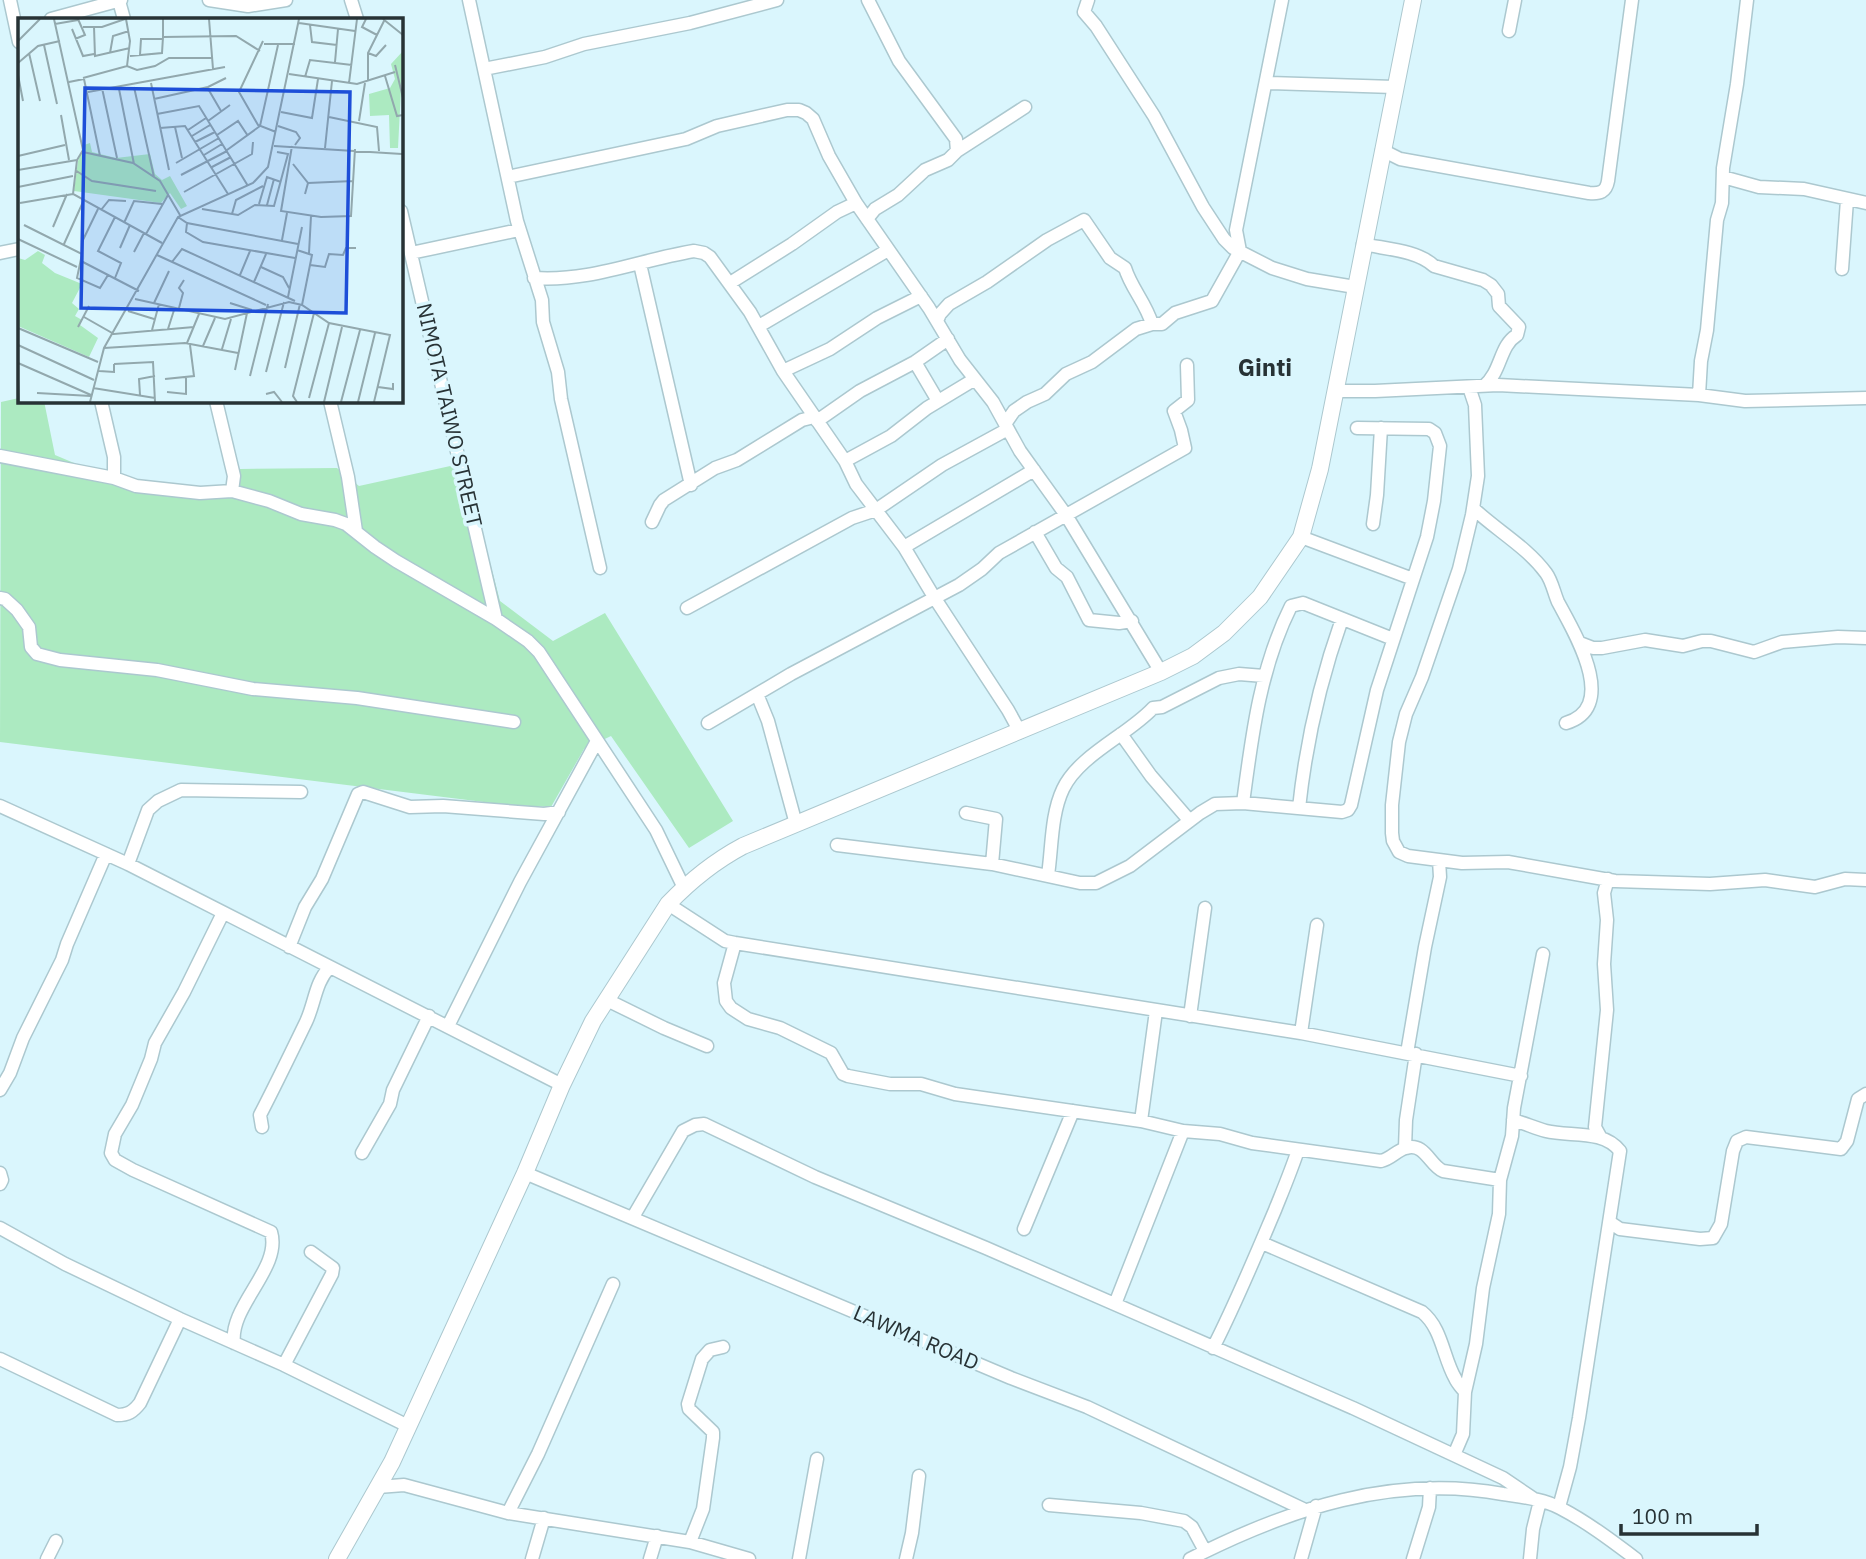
<svg xmlns="http://www.w3.org/2000/svg" width="1866" height="1559" font-family="'IBM Plex Sans',sans-serif">
<style>
.green{fill:#aceac1}
.lines{fill:none;stroke-linecap:round;stroke-linejoin:round}
.minor-casing{stroke:#acc8cf;stroke-width:15}
.major-casing{stroke:#acc8cf;stroke-width:18}
.minor{stroke:#fff;stroke-width:12}
.major{stroke:#fff;stroke-width:16}
.labels{text-anchor:middle;stroke-width:7;stroke-linejoin:round;paint-order:stroke}
.street-label{font-size:21px;fill:#273235;stroke:#daf6fd}
.quarter-label{font-size:24px;font-weight:bold;fill:#273235;stroke:#daf6fd}
.inset-road{fill:none;stroke:#92a8ad;stroke-width:2}
.view{fill:#1d4ed8;fill-opacity:0.15;stroke:#1d4ed8;stroke-width:3.5}
.inset-edge{fill:none;stroke:#273235;stroke-width:3.5}
</style>
<rect width="100%" height="100%" fill="#daf6fd"/>
<path class="green" d="M19,398V401H44L55,455L93,471L224,495L240,469L337,468L359,486L464,463L500,601L553,641L605,613L733,821L689,848L611,736L584,749L551,807L508,805L0,742L1,402Z"/>
<g class="lines">
<defs>
<path id="minor" d="M10,0L19,42
M209,0L248,6L286,0
M351,0L357,19
M469,0L517,221L542,300L543,322L558,372L561,399L600,568
M868,0L899,61L956,139L957,151
M1088,0L1084,12L1096,26L1154,116L1203,207L1224,239L1233,248L1272,268L1307,279L1355,287
M119,1L124,19
M51,19L121,0
M1509,31L1515,0
M484,69L545,57L584,44L690,23L777,0
M1267,83L1394,87
M1382,150L1400,159L1589,193C1600,194 1606,192 1608,181L1632,0
M508,177L686,139L717,126L787,110H799L806,113L813,119L829,156L856,203L929,308L960,360L993,402L1020,451L1066,515L1161,672
M1723,177L1759,187L1804,189L1866,203
M401,211L496,619
M867,219L875,209L898,195L925,170L948,160L957,151L1025,107
M1363,244C1385,249 1417,250 1434,266L1483,280L1491,285L1498,294L1499,306L1519,327L1517,335C1499,346 1502,371 1484,386
M0,253L19,249
M411,253L519,230
M640,264L691,485
M1842,269L1847,200
M534,278C590,282 639,260 694,251L704,253L710,257L750,312L783,371L845,461L856,484L904,547L934,597L1008,710L1020,732
M730,283L792,244L837,212L856,203
M937,321L940,314L949,304L987,282L1047,240L1084,220L1110,258L1125,268C1131,288 1146,303 1152,324
M759,326L888,250
M915,362L938,401
M783,371L830,349L877,318L921,296
M1469,387L1475,405L1478,476L1472,515L1459,569L1422,677L1406,714L1399,742L1392,805V833L1393,841L1399,852L1408,856L1462,863L1508,862L1615,881L1710,884L1765,880L1815,887L1845,879L1866,880
M1336,391H1375L1498,385L1699,395L1745,401L1866,398
M1699,395L1701,361L1707,330L1717,220L1722,203L1723,168L1737,84L1747,0
M101,401L114,457V478
M216,401L234,476L232,491
M330,401L348,477L356,531
M817,421L860,391L915,362L948,339
M1005,424L1014,411L1027,402L1045,394L1066,374L1092,362L1136,329L1152,324H1162L1175,313L1212,301L1240,251L1236,230L1282,0
M0,456L114,478L136,486L200,493L232,491L269,501L301,514L335,520L346,524L375,547L396,561L496,619L528,641L539,652L656,830L684,888
M845,461L891,436L927,408L975,379
M1473,508C1496,530 1527,547 1546,573C1552,581 1554,593 1558,602C1574,632 1620,707 1566,723
M652,522L660,505L664,500L715,468L737,460L802,420L814,417
M1373,524L1377,495L1381,428
M1035,532L1056,568L1067,577L1089,620L1119,623L1132,621
M1301,537L1413,579
M904,547L1034,470
M0,598L5,599L17,610L29,627L31,647L37,654L60,660L157,670L253,689L357,698L514,722
M687,608L852,518L876,510L942,465L1008,429
M1580,643L1593,648H1602L1645,640L1683,646L1702,641H1711L1754,652L1782,642L1838,637L1866,638
M757,694L768,721L796,824
M708,723L791,674L959,585L982,569L999,553L1185,448L1181,430L1174,411L1188,400L1187,365
M1121,734L1151,776L1189,820
M1243,803C1252,735 1260,668 1291,606L1303,603L1393,639
M0,806L128,864L562,1085
M1299,808C1306,742 1320,681 1342,619
M966,813L996,819L992,864
M837,845L992,864L1080,883H1096L1130,866L1200,813L1215,804L1243,803L1342,812L1348,810L1351,805L1377,690L1427,537L1434,501L1440,446L1435,433L1429,429L1357,428
M128,864L148,810L158,801L181,790L301,792
M1048,875C1052,848 1051,814 1063,789C1079,755 1128,735 1153,708L1162,707L1219,678L1239,674L1264,676
M668,904L725,941L735,943L1301,1033L1521,1076
M223,913L184,992L155,1043L151,1059L132,1105L115,1134L111,1153L115,1160L133,1170L271,1232C282,1268 229,1306 234,1343
M735,943L724,983L726,1001L731,1008L748,1019L780,1028L831,1053L843,1074L848,1076L890,1084H921L955,1094L1141,1121L1183,1131L1220,1134L1252,1143L1381,1161C1391,1159 1397,1150 1406,1148C1425,1142 1430,1166 1443,1171L1500,1180
M289,947L305,907L322,879L358,794L363,792L410,807L443,806L544,814L559,812
M607,1000L664,1028L707,1046
M1190,1016L1205,908
M448,1026L520,882L597,741
M1301,1033L1317,925
M1407,1053L1425,947L1440,877L1439,860
M0,1090L10,1073L23,1038L62,960L67,944L106,854
M1513,1120C1524,1123 1535,1128 1546,1131C1570,1137 1603,1129 1620,1151L1579,1418L1570,1467L1559,1507
M1141,1121L1156,1011
M262,1127L260,1115C276,1084 291,1053 306,1022C315,1003 315,982 330,967
M1601,1138L1595,1127L1607,1010L1604,964L1607,920L1604,893L1608,879
M1405,1148L1406,1120L1416,1054
M362,1153L390,1104L393,1090L429,1016
M0,1173L2,1180L0,1184
M525,1173L1011,1378L1087,1407L1303,1509
M633,1217L683,1131L695,1125L704,1124L815,1177L986,1248L1353,1408L1503,1478L1534,1499
M1611,1223L1620,1229L1700,1239L1713,1238L1721,1224L1733,1151L1737,1141L1746,1137L1841,1149L1847,1141L1858,1099L1866,1094
M0,1228L65,1264L180,1319L284,1365L408,1426
M1024,1229L1073,1111
M1262,1243L1422,1312C1442,1328 1443,1357 1455,1378C1457,1383 1461,1387 1465,1392
M1115,1304L1183,1131
M1213,1348C1236,1303 1255,1257 1275,1210C1283,1190 1291,1171 1298,1150
M0,1359L117,1415C128,1415 133,1412 140,1403L180,1319
M284,1365L332,1274L333,1268L311,1252
M1454,1455L1463,1434L1465,1392L1476,1344L1483,1288L1499,1214L1500,1180L1512,1136L1514,1108L1543,954
M378,1487L404,1485L508,1513L690,1542L749,1559
M1049,1505L1141,1513L1184,1521L1192,1527L1205,1551
M508,1513L538,1454L613,1284
M690,1542L703,1509L713,1438V1432L689,1409L688,1404L702,1359L710,1350L723,1347
M47,1559L56,1541
M532,1559L544,1518
M650,1559L657,1536
M799,1559L817,1459
M906,1559L912,1533L919,1476
M1190,1559C1288,1509 1393,1474 1503,1494C1522,1497 1543,1499 1560,1508C1587,1522 1612,1541 1636,1559
M1301,1559L1316,1506
M1413,1559L1429,1507L1430,1488
M1530,1559L1533,1529L1540,1501"/>
<path id="major" d="M337,1559L392,1462L525,1173L562,1085L593,1021L668,904C691,880 713,862 743,846L1161,672L1193,656L1224,633L1260,597L1301,537L1320,469L1413,0"/>
</defs>
<use href="#minor" class="minor-casing"/>
<use href="#major" class="major-casing"/>
<use href="#minor" class="minor"/>
<use href="#major" class="major"/>
</g>
<g class="labels">
<g class="street-label">
<text transform="translate(449 415) rotate(77)" y="7">NIMOTA TAIWO STREET</text>
<text transform="translate(916 1338) rotate(23)" y="7">LAWMA ROAD</text>
</g>
<g class="quarter-label">
<text x="1265" y="376">Ginti</text>
</g>
</g>
<g transform="translate(18 18)">
<rect width="385" height="385" fill="#daf6fd"/>
<path d="M385,33L380,130H372L371,97L352,98L351,76L372,70L377,61L373,46ZM72,125L74,134L98,140L132,136L137,156L144,162L152,158L169,188L163,191L152,175L143,185L56,173L60,143L66,127ZM20,233L27,237L24,245L37,255L64,266L54,285L61,291L57,298L64,302L62,307L80,320L71,339L0,308V240L7,242Z" fill="#aceac1"/>
<path class="inset-road" d="M36,1L65,132L59,142L55,176L144,225M108,1L112,23L109,48M145,1V19L218,18L242,33M191,1L195,51M348,1L344,9L359,17M365,1L385,17M281,5L337,13M37,6L60,2M292,7L294,24L319,27M65,9H84L107,1M76,9L77,38L112,30M54,11L65,38L76,36M57,21L67,17L60,1M0,23L22,1M245,23L221,74L240,107L258,114M246,26H277M26,27L39,86M11,35L22,83M92,35L95,18L111,13M350,35L358,38L368,27M122,37L123,21H144M112,38L144,35L145,19M317,44L320,11M0,45L20,28L42,23M377,47L385,80M271,56L339,66L377,54M0,57L5,83M367,58L379,98L385,97M287,59L292,42L334,47M65,60L109,48L119,52L137,48L151,40H195M350,63V35L366,3M51,64L66,61L82,138M133,65L151,152M331,65L339,1M116,69L136,159M189,69L203,93M84,70L99,140M101,71L116,146M70,74L207,49M136,81L190,69L208,60M263,94L294,100L300,61M139,96L181,88L230,168M43,97L51,142M311,99L359,109L361,133M190,103L212,87M341,103L347,65M260,108L278,114L282,120L277,127M157,109L164,140M142,110L167,108L210,176M170,112L188,100M199,117L220,103L230,118M174,118L192,107M177,124L197,114M256,128L384,136M274,128L263,193L303,199L333,198L337,131M307,130L314,63M182,131L201,120M209,132L242,108L260,27M65,134L115,145L142,163L162,197M186,137L204,126M0,138L47,127M158,145L182,131M275,146L290,165L287,176M194,149L213,139M0,152L59,142M57,152L74,163L138,173M163,157L209,133M290,165L335,163M0,169L55,158M166,174L234,136L235,124M2,185L55,176M241,186L249,159L263,164M249,187L256,161M184,191L220,197L237,187L256,188L270,136L259,134M83,192L91,182L108,183M214,196L218,182L245,168M97,199L80,233L103,245L97,260M160,199L169,205L280,226M106,205L116,183L144,186M169,205L168,214L185,224L277,240M6,207L64,236L59,260L82,270L90,257M35,209L49,176M128,216L150,177M0,221L59,249M264,222L269,195M64,224L80,191M46,226L65,184M102,230L112,207M279,232L294,237L284,287M116,234L126,215M291,235L293,198M139,237L248,287M63,243L121,273M154,244L164,231L277,283M292,247L307,249L311,236L325,237L328,230H338M243,249L265,259L271,270M222,257L232,233M236,264L248,236M270,279L284,209M117,281L207,301L271,284L284,287L311,305L372,317L356,384M136,285L151,253M212,285L234,292M161,290L165,275L161,270L166,262M110,293L136,301M66,299L96,316L176,309M60,309L71,288M0,310L80,344M150,311L157,289M134,312L141,286M169,325L181,296M0,327L76,362M185,328L197,300M86,330L167,325L220,335M204,331L213,301M0,345L73,377M96,346L135,344L137,384M267,350L282,286M217,352L229,295M81,353L96,354V346M248,354L266,284M232,358L250,286M0,361L1,384M147,361L176,358L172,327M360,369L375,371V365M75,370L137,380M149,374L168,376V359M19,375L73,378M248,376L256,374L264,384M122,377L121,361L137,358M291,380L311,305M72,384L86,330L160,199L235,165L250,149L281,1M279,384L275,378L296,295M306,384L324,309M323,384L342,312M340,384L357,315"/>
<path class="view" d="M67,70L332,74L328,295L63,290Z"/>
<rect width="385" height="385" class="inset-edge"/>
</g>
<path d="M1621 1524v10h136v-10" fill="none" stroke="#273235" stroke-width="3.5"/>
<text x="1632" y="1524" font-size="21" fill="#273235" stroke="#daf6fd" stroke-width="5" paint-order="stroke">100 m</text>
</svg>
